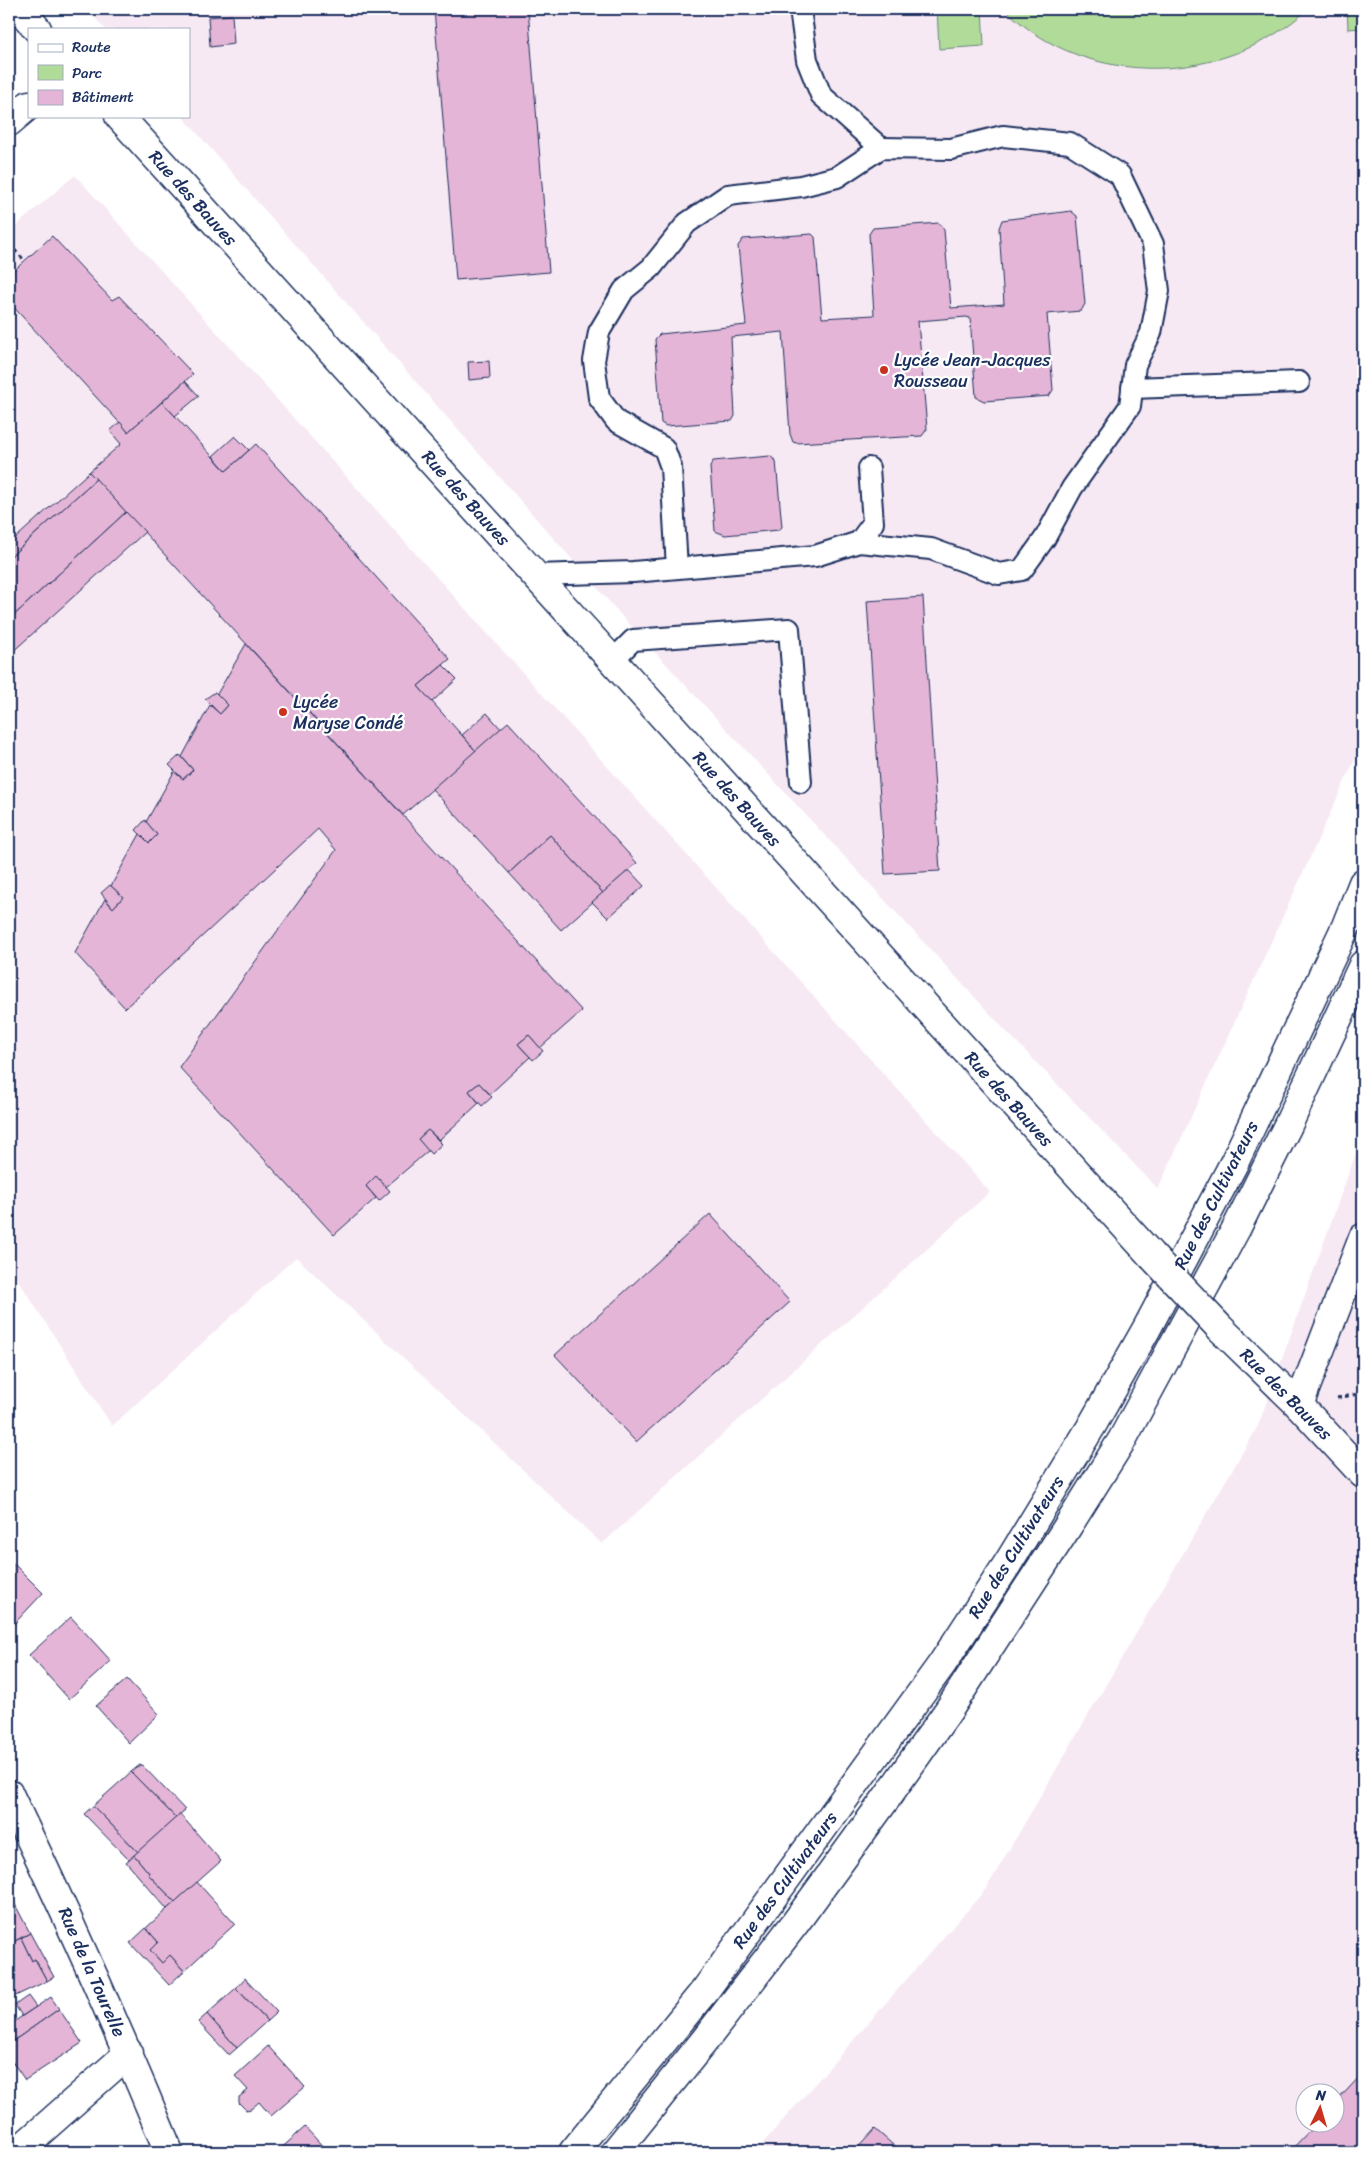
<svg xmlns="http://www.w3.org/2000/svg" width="1372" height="2161" font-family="Sriracha,sans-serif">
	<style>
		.built { fill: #f7e9f3; fill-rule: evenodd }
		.green { fill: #b1db98; stroke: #66857b }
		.building { fill: #e4b5d6; stroke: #1b2f5e }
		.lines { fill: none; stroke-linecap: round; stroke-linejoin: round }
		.lane-casing { stroke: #1b2f5e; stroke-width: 24 }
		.street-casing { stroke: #1b2f5e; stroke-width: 31 }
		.secondary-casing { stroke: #1b2f5e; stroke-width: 31 }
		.primary-casing { stroke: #1b2f5e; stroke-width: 31 }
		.path { stroke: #1b2f5e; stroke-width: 3; stroke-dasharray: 4 4; stroke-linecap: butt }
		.lane { stroke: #fff; stroke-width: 20 }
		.street { stroke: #fff; stroke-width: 28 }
		.secondary { stroke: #fff; stroke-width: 28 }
		.primary { stroke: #fff; stroke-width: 28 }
		.secondary-bridge-casing { stroke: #1b2f5e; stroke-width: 31; stroke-linecap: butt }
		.secondary-bridge { stroke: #fff; stroke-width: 28 }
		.poi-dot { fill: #c8321e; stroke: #fff; stroke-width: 2 }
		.labels { text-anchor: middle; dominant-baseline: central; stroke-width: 4.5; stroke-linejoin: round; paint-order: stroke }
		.street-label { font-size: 18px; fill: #1b2f5e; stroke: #fff }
		.poi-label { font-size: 18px; fill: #1b2f5e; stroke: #fff; text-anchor: start }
	</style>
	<rect width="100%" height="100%" fill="#fff"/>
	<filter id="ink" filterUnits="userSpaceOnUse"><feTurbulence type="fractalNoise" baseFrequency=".02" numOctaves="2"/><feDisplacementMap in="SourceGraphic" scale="10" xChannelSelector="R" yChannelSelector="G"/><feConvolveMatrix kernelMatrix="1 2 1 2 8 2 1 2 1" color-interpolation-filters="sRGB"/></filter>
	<g filter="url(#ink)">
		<g class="built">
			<polygon points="87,9 1363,9 1363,742 1158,1189 1005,1030 628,623 182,116 189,116 189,29 105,29"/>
			<polygon points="75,175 990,1192 602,1544 296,1257 112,1426 9,1266 9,232"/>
			<path d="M 1363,1133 L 1363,2152 L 755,2152 L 986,1889 L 1258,1426 ZM 1304,2094 L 1334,2094 L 1334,2124 L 1304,2124 Z"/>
		</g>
		<g class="green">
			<polygon points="937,9 982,9 984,46 939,49"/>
			<path d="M 1005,9 L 1308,9 C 1226,85 1087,91 1005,9 Z"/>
			<polygon points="1347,9 1363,9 1363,28 1348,29"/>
		</g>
		<g class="building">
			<polygon points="434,9 528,9 549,272 456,280"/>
			<polygon points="232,15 234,44 210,47 208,17"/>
			<polygon points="1071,211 1077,216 1085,304 1081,311 1047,314 1053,390 1049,396 984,401 976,397 970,318 966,317 918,321 927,429 922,436 796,443 793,442 790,434 783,332 731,337 735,416 732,421 666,426 661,423 655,339 660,334 746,325 738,246 743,239 812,234 815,237 822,318 874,315 869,234 873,228 939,223 944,230 951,308 1004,304 999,228 1002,220"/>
			<polygon points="52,236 112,300 119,296 193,374 128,432 9,302 9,275"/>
			<polygon points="489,361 490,378 469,380 468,362"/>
			<polygon points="185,381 199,396 175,416 162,402"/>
			<polygon points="162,402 226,471 256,444 450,659 418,686 476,751 403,815 89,472 121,444 110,431 120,422 128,432"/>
			<polygon points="235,436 249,450 226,471 213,456"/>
			<polygon points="770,456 776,461 782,527 779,530 725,535 715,531 710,467 713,461"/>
			<polygon points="89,472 96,479 9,558 9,544"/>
			<polygon points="96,479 126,512 9,620 9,558"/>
			<polygon points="126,512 145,532 9,655 9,620"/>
			<polygon points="923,597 940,871 885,874 867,601"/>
			<polygon points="246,644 582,1011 540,1048 529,1035 518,1044 530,1057 490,1094 479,1083 469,1091 479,1103 439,1140 428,1130 418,1139 429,1150 386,1187 376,1176 366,1186 376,1198 334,1235 179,1067 336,850 318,829 125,1008 75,953 105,899 113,908 123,897 111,886 140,834 149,843 157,835 146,822 174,772 183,779 193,770 182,757 210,705 220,714 228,705 217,694"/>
			<polygon points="443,665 457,679 432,702 418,686"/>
			<polygon points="215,692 228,705 220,714 205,699"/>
			<polygon points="487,713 501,729 476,751 462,735"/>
			<polygon points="508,722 637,863 603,893 550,835 509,873 432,789"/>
			<polygon points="180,755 193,770 183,779 169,765"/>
			<polygon points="145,820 157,835 149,843 136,830"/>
			<polygon points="550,835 603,893 561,930 509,873"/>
			<polygon points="629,870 644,886 608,918 592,902"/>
			<polygon points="110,885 123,897 113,908 101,893"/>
			<polygon points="529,1035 543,1051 533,1060 518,1044"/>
			<polygon points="479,1083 492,1097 482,1106 469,1091"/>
			<polygon points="428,1130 442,1144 431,1154 418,1139"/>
			<polygon points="376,1176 390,1191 379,1201 366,1186"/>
			<polygon points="710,1214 790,1302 636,1442 555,1355"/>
			<polygon points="9,1559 43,1593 13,1625 9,1620"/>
			<polygon points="71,1617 111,1661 69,1699 29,1655"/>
			<polygon points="127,1679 159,1714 129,1743 96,1706"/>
			<polygon points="141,1764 185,1810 176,1818 131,1772"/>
			<polygon points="131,1772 176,1818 138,1852 93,1806"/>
			<polygon points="93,1806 138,1852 129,1860 84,1814"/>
			<polygon points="180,1814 221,1861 175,1902 148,1874 149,1873 134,1855"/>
			<polygon points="134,1855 149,1873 148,1874 175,1902 167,1909 126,1862"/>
			<polygon points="197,1882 235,1924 184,1971 170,1955 162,1963 150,1950 158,1942 146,1928"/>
			<polygon points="9,1893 30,1933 9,1944"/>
			<polygon points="146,1928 158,1942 150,1950 162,1963 170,1955 184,1971 169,1985 130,1943"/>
			<polygon points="30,1933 54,1977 47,1981 35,1959 32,1961 21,1938"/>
			<polygon points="21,1938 32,1961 35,1959 47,1981 9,1999 9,1944"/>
			<polygon points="245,1978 277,2012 267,2021 236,1988"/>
			<polygon points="236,1988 267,2021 237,2048 207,2014"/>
			<polygon points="28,1996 36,2007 22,2016 15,2005"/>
			<polygon points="51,1997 59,2009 9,2044 9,2025"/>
			<polygon points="59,2009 82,2043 25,2080 9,2057 9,2044"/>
			<polygon points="207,2014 237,2048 229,2055 198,2022"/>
			<polygon points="268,2046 305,2087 271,2116 259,2102 251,2109 246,2110 239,2103 239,2097 248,2090 235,2076"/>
			<polygon points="1363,2073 1363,2152 1289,2152 1316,2124 1334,2124 1334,2104"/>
			<polygon points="305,2127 328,2152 277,2152"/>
			<polygon points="875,2129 901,2152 854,2152"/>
		</g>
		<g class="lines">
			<g class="lane-casing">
				<g id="lane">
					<polyline points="800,9 807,60 821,95 881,148"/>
					<polyline points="1132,388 1299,382"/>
					<polyline points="677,568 671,467 664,448 616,421 599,398 594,361 599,332 624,290 651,268 687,223 728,195 801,186 837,177 881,148 951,149 1003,136 1070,143 1120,175 1153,244 1159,291 1151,333 1135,365 1130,406 1072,488 1045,538 1022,570 999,574 931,549 859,542"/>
					<polyline points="535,575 633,572 815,556 859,542 873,523 869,468"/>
					<polyline points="612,661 633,640 789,629 801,782"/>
				</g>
			</g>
			<g class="street-casing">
				<g id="street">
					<polyline points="9,122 29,105"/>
					<polyline points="1299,1405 1363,1238"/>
					<path d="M 9,1794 C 66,1912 119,2031 169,2152"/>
					<polyline points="17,2152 129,2053"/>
				</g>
			</g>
			<g class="secondary-casing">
				<g id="secondary">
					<polyline points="20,9 37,29"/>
					<polyline points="119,116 1151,1255"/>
					<polyline points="1220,1328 1299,1405 1363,1474"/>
				</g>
			</g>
			<g class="primary-casing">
				<g id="primary">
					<polyline points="573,2152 706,1989 942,1664 1008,1563 1091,1427 1147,1328 1234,1163 1346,926 1363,883"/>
					<polyline points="615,2152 705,2040 796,1922 885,1800 948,1711 1068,1526 1122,1440 1237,1227 1288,1125 1363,965"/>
				</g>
			</g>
			<g class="path">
				<polyline points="9,244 25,261"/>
				<polyline points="1337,1398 1363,1393"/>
			</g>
			<use href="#lane" class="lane"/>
			<use href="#street" class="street"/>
			<use href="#secondary" class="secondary"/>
			<use href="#primary" class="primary"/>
			<g class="secondary-bridge-casing">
				<polyline id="secondary-bridge" points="1151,1255 1220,1328"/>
			</g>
			<use href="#secondary-bridge" class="secondary-bridge"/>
		</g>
	</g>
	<g class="poi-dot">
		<circle cx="884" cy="370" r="5"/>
		<circle cx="283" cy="712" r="5"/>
	</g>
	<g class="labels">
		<g class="street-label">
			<text transform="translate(193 198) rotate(48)">Rue des Bauves</text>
			<text transform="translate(466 498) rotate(48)">Rue des Bauves</text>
			<text transform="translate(737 799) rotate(48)">Rue des Bauves</text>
			<text transform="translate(1009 1099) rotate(48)">Rue des Bauves</text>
			<text transform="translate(1216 1195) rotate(-63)">Rue des Cultivateurs</text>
			<text transform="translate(1286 1394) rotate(45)">Rue des Bauves</text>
			<text transform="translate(1016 1547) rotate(-58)">Rue des Cultivateurs</text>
			<text transform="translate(785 1880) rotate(-54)">Rue des Cultivateurs</text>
			<text transform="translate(92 1972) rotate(66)">Rue de la Tourelle</text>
		</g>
		<g class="poi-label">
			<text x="894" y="360">Lycée Jean-Jacques<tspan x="894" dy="21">Rousseau</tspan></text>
			<text x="293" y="702">Lycée<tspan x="293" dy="21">Maryse Condé</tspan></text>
		</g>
	</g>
	<rect width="1372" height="2161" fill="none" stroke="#fff" stroke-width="30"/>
	<rect x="15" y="15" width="1342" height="2131" fill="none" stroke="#1b2f5e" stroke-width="2" filter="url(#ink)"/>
	<rect x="28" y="28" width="162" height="90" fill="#ffffff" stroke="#a4acbf"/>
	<rect x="38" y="44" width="25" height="8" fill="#ffffff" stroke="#a4acbf"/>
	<text x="72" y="52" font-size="15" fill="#1b2f5e">Route</text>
	<rect x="38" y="65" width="25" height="15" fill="#b1db98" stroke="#a4acbf"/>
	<text x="72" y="78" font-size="15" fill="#1b2f5e">Parc</text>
	<rect x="38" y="90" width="25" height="15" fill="#e4b5d6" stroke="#a4acbf"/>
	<text x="72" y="102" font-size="15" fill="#1b2f5e">Bâtiment</text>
	<g transform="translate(1320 2108) rotate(5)"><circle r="24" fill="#ffffff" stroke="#a4acbf"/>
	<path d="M0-4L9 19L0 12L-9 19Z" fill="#c8321e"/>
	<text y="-8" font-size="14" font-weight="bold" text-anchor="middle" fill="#1b2f5e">N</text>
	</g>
</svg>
